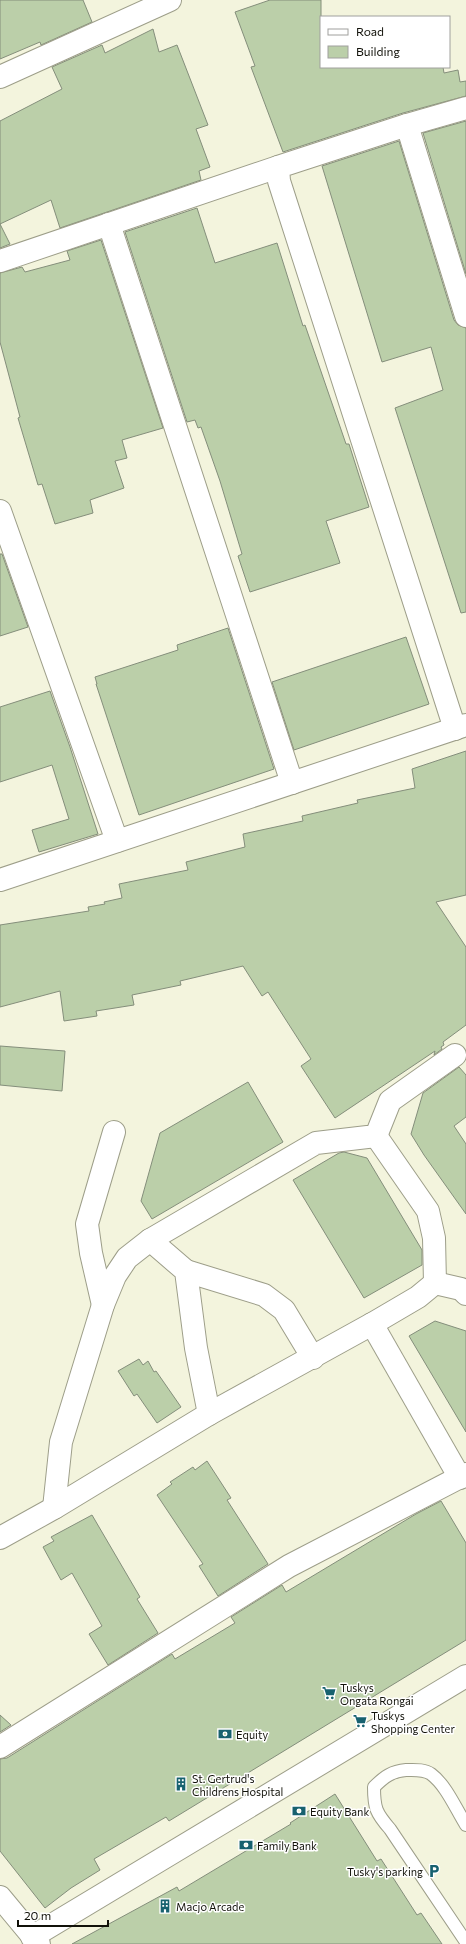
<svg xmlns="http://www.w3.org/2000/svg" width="466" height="1944" font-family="Commissioner,sans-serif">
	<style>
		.building { fill: #bbcfa9; stroke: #848e7b }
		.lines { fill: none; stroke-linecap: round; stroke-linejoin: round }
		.service-casing { stroke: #9d9e89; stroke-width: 14 }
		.minor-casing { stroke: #9d9e89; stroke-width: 24 }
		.service { stroke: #fff; stroke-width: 12 }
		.minor { stroke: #fff; stroke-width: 22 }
		.labels { text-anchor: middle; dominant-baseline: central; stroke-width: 3; stroke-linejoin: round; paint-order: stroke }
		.poi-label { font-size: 11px; fill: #111109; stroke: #fff; text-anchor: start }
	</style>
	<rect width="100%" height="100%" fill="#f3f4dd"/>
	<g class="building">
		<polygon points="0,0 83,0 92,22 41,45 40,42 0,59"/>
		<polygon points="270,0 321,0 321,67 443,67 444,73 458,70 460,82 466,81 466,96 403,113 283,152 251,67 255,66 235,12"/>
		<polygon points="153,29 159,52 177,45 208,125 196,129 210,167 199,171 201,180 60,228 51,200 0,224 0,121 62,89 52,67 102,45 105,53"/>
		<polygon points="466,121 466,274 423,133"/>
		<polygon points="399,141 454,320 458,325 466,328 466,612 461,613 395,408 443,390 431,347 382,362 322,166"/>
		<polygon points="197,208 215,263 277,243 303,326 305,325 346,444 349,444 369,507 326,521 340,563 250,592 238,556 242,554 220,481 201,427 198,428 195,420 187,422 125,232"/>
		<polygon points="0,224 10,244 0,248"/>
		<polygon points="101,240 163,428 122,440 127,458 115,461 124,488 90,500 93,513 55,524 42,484 38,485 18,418 20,417 0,342 0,273 22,267 25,272 70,260 67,251"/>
		<polygon points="0,554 2,554 28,627 0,636"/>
		<polygon points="228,628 274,769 139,815 96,684 97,684 95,677 178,650 177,645"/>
		<polygon points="406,637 429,704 294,750 272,682"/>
		<polygon points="50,691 70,747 98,834 39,852 32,830 69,819 52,765 0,782 0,707"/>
		<polygon points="466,751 466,895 436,902 466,947 466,1025 443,1042 444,1045 441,1047 442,1049 434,1055 435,1051 335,1118 301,1066 311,1059 268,992 262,996 243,966 180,981 181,985 132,995 134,1005 96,1011 97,1016 64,1021 60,991 0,1007 0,925 89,911 88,907 105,904 104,902 122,898 119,884 188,870 186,862 245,847 243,834 303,821 302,816 358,803 357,800 415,788 412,769"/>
		<polygon points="0,1046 65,1051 62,1091 0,1085"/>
		<polygon points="459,1067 466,1075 466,1117 454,1126 466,1144 466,1214 424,1155 411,1134 423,1093"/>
		<polygon points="248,1082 283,1142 152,1219 141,1201 160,1133"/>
		<polygon points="344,1152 367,1158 422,1250 422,1265 364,1298 293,1180 339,1153"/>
		<polygon points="435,1321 466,1331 466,1432 409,1336"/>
		<polygon points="139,1359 143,1365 148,1361 154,1372 156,1371 181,1407 157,1423 137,1394 134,1396 118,1371"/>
		<polygon points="207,1461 231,1498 227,1500 268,1564 218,1596 199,1566 203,1564 157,1495 172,1484 170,1482 193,1467 195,1470"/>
		<polygon points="441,1501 466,1543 466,1640 169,1821 166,1817 94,1859 100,1870 71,1888 45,1908 0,1851 0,1759 7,1758 172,1654 175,1659 235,1623 231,1617 282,1585 286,1592 416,1514"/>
		<polygon points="92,1515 140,1597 137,1599 158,1633 108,1665 89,1634 102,1626 72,1573 61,1580 43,1547 54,1541 51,1537"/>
		<polygon points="0,1715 11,1725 0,1732"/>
		<polygon points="335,1794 377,1861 381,1859 417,1915 421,1913 442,1944 72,1944 177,1887 179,1891 291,1824 290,1823"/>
	</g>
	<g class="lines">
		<g class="service-casing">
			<path id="service" d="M 466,1825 C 456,1809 446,1785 431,1774 C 424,1769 414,1770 406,1770 C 392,1771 384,1777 374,1787 C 374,1808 376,1813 390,1829 L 466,1942"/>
		</g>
		<g class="minor-casing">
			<g id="minor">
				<polyline points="0,77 170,0"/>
				<polyline points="407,125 466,316"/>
				<polyline points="109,224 292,783"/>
				<polyline points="0,261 278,167"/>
				<polyline points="0,511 117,841"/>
				<polyline points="455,729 279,181 278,167 407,125 466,108"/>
				<polyline points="0,880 466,725"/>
				<polyline points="376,1136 428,1211 434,1238 435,1283"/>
				<polyline points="150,1240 186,1271 196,1348 209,1414"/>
				<polyline points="186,1271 264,1295 284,1310 313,1358"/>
				<polyline points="103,1305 91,1253 87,1224 114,1132"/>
				<polyline points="372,1324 460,1478"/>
				<polyline points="54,1508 61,1442 103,1305 115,1276 127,1258 150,1240 316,1143 376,1136 390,1101 455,1055"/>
				<polyline points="0,1538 54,1508 209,1414 372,1324 418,1297 435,1283 461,1289 466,1294"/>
				<polyline points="0,1747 289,1566 466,1474"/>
				<polyline points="0,1897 39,1944"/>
				<polyline points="32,1937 466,1676"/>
			</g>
		</g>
		<use href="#service" class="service"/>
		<use href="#minor" class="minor"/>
	</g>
	<defs>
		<g id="supermarket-bare" transform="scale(1.08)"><path d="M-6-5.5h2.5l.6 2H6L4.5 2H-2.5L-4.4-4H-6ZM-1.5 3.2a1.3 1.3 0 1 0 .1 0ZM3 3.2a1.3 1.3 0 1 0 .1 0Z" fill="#17616f" stroke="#fff" stroke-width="2.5" paint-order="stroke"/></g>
		<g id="bank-bare" transform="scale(1.08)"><path d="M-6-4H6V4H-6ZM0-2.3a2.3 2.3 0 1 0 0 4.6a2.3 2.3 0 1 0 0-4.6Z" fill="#17616f" stroke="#fff" stroke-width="2.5" paint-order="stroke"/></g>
		<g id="building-bare" transform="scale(1.08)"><path d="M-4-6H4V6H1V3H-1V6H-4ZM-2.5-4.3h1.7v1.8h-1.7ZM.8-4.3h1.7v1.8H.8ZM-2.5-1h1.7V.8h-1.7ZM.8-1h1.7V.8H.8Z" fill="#17616f" stroke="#fff" stroke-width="2.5" paint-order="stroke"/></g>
		<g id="parking-bare" transform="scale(1.08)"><path d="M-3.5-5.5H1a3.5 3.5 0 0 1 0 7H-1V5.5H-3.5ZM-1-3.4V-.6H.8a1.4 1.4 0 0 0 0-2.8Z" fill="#17616f" stroke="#fff" stroke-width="2.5" paint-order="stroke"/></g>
	</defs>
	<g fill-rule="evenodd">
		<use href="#supermarket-bare" x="329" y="1693"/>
		<use href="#supermarket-bare" x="360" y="1721"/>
		<use href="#bank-bare" x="225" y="1734"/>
		<use href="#building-bare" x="181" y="1784"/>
		<use href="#bank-bare" x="299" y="1811"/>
		<use href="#bank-bare" x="246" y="1845"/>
		<use href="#parking-bare" x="434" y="1871"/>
		<use href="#building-bare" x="165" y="1906"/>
	</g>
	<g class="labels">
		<g class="poi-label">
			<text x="340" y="1687">Tuskys<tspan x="340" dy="13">Ongata Rongai</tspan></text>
			<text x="371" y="1715">Tuskys<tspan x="371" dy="13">Shopping Center</tspan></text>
			<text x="236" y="1734">Equity</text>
			<text x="192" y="1778">St. Gertrud's<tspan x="192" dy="13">Childrens Hospital</tspan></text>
			<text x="310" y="1811">Equity Bank</text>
			<text x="257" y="1845">Family Bank</text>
			<text x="423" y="1871" text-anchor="end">Tusky's parking</text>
			<text x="176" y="1906">Macjo Arcade</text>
		</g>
	</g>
	<rect x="320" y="16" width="130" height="52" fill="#ffffff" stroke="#a0a09d"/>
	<rect x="328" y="29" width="20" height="6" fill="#ffffff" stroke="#a0a09d"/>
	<text x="356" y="36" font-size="12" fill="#111109">Road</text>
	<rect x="328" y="46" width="20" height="12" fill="#bbcfa9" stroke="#a0a09d"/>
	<text x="356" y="56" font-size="12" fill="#111109">Building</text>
	<path d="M18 1920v6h90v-6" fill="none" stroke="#111109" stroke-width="2"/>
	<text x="24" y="1920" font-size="12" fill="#111109" stroke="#ffffff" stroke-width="3" paint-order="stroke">20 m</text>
</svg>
